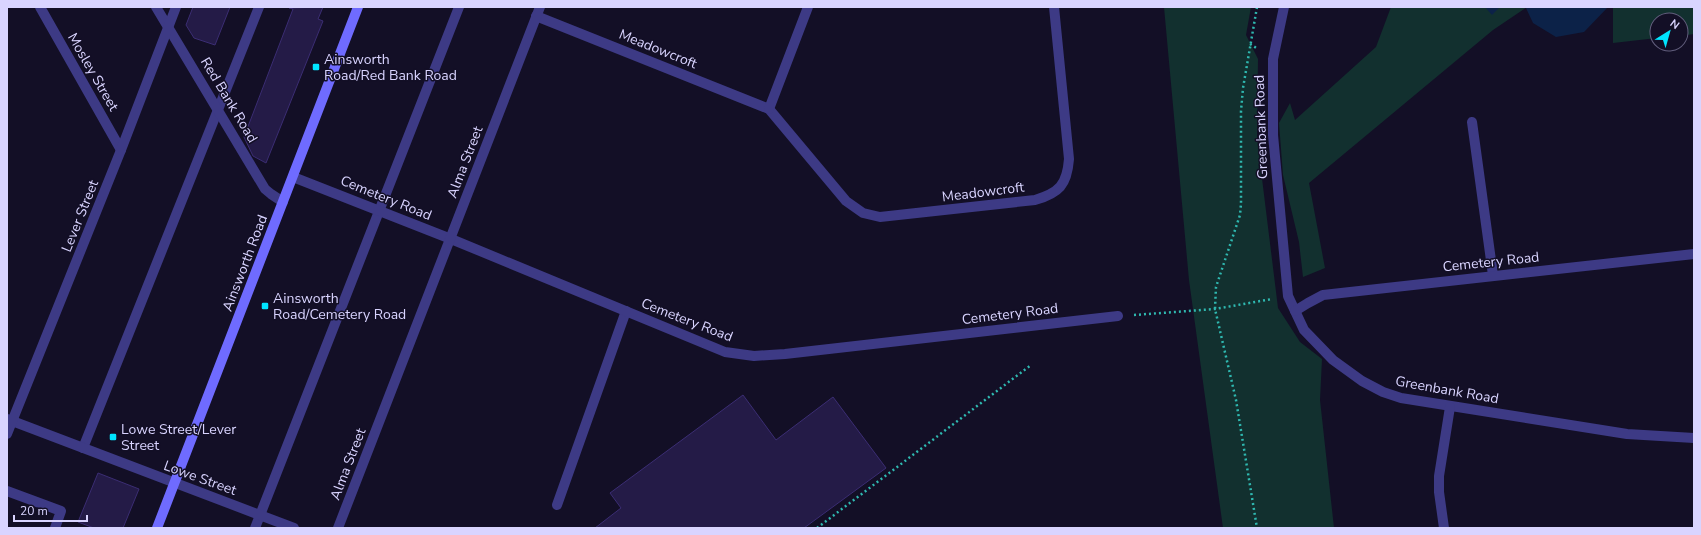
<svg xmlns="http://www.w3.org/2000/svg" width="1701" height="535" font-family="'Nunito Sans',sans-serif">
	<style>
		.green { fill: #12302f }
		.water { fill: #0c2248 }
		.building { fill: #241b47; stroke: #3b2d73 }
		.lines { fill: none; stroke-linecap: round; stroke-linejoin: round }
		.path { stroke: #2fb8b0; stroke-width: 2.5; stroke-dasharray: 2 3; stroke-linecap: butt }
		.service { stroke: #3d3a85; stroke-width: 10 }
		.minor { stroke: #3d3a85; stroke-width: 10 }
		.secondary { stroke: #6f6bff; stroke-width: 10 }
		.poi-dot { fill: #00e5ff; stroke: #130f26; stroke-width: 1.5 }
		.labels { text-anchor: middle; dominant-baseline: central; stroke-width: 3; stroke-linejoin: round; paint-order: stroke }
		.street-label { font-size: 14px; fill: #d9d4ff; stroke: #130f26 }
		.poi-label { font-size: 14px; fill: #d9d4ff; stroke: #130f26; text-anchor: start }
	</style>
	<rect width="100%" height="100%" fill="#130f26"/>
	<g class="green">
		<polygon points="1164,7 1251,7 1246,35 1258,59 1257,138 1278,308 1300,342 1322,359 1320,400 1334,528 1223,528 1189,280"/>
		<polygon points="1391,7 1527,7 1493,30 1309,183 1325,268 1303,277 1299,242 1283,175 1279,123 1290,103 1295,120 1376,47"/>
		<polygon points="1613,7 1694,7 1694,34 1681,36 1681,20 1657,20 1657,38 1613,43"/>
	</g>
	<g class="water">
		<polygon points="1485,7 1500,7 1492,15"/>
		<polygon points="1527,7 1608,7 1584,32 1556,37 1533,23 1526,8"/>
	</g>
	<g class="building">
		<polygon points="193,7 230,7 215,45 194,38 186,25"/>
		<polygon points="323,7 318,19 323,21 266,163 253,156 244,137 293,9 289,8"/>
		<polygon points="743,395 776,440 833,397 886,468 804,528 595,528 621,508 610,493"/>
		<polygon points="98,473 139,489 123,528 94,528 78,522"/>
	</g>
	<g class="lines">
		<g class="path">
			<polyline points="1257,7 1243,88 1241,111 1241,204 1240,215 1216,287 1215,309 1236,400 1257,528"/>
			<polyline points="1250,44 1258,49"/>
			<polyline points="1134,315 1215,309 1272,299"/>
			<polyline points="817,528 1031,365"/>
		</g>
		<g class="service">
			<polyline points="40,7 121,150"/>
			<polyline points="83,448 259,7"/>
			<polyline points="7,491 61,511 55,528"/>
			<polyline points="557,505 626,311"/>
			<polyline points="255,528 459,7"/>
		</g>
		<g class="minor">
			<polyline points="156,7 265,189 271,194 283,202"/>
			<polyline points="1284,7 1273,59 1273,135 1288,296 1304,330 1333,360 1362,381 1383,392 1401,398 1627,434 1694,438"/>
			<path d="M 536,16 L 769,109 L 846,201 L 863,213 L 880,217 L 1035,200 C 1059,193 1067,185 1069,159 L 1054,7"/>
			<polyline points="769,109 808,7"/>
			<polyline points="1472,122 1493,275"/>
			<polyline points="293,177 451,239 725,352 754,356 785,354 1118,316"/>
			<polyline points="1295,311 1308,303 1323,295 1694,254"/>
			<polyline points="7,419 294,528"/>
			<polyline points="7,434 121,150 176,7"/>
			<polyline points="338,528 540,7"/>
			<polyline points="1444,528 1439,492 1439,476 1450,407"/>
		</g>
		<polyline class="secondary" points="157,528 358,7"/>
	</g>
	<g class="poi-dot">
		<rect x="312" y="63" width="8" height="8" rx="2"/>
		<rect x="261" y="302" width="8" height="8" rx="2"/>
		<rect x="109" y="433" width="8" height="8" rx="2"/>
	</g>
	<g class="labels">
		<g class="street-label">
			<text transform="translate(658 49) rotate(22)">Meadowcroft</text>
			<text transform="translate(93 72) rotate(60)">Mosley Street</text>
			<text transform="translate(229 100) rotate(59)">Red Bank Road</text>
			<text transform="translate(1261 127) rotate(-92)">Greenbank Road</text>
			<text transform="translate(465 162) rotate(-69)">Alma Street</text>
			<text transform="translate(983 192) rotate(-7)">Meadowcroft</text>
			<text transform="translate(386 198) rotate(22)">Cemetery Road</text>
			<text transform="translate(80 216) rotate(-68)">Lever Street</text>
			<text transform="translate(1491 262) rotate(-6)">Cemetery Road</text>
			<text transform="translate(245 263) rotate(-69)">Ainsworth Road</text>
			<text transform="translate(1010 314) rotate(-7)">Cemetery Road</text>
			<text transform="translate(687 320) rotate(21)">Cemetery Road</text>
			<text transform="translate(1447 390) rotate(10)">Greenbank Road</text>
			<text transform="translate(348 464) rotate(-69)">Alma Street</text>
			<text transform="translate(200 478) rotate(20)">Lowe Street</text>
		</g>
		<g class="poi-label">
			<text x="324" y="59">Ainsworth<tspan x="324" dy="16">Road/Red Bank Road</tspan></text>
			<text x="273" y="298">Ainsworth<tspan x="273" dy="16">Road/Cemetery Road</tspan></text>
			<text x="121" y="429">Lowe Street/Lever<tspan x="121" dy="16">Street</tspan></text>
		</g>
	</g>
	<rect width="1701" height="535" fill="none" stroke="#d9d4ff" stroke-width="16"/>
	<g transform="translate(1669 32) rotate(37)"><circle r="19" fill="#130f26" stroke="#625e7d"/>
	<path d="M0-3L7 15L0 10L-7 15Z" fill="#00e5ff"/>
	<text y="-6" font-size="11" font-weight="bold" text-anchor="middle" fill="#d9d4ff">N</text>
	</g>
	<path d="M14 515v6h73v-6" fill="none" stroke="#d9d4ff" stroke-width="2"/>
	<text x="20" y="515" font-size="12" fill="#d9d4ff" stroke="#130f26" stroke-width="3" paint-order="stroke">20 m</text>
</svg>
